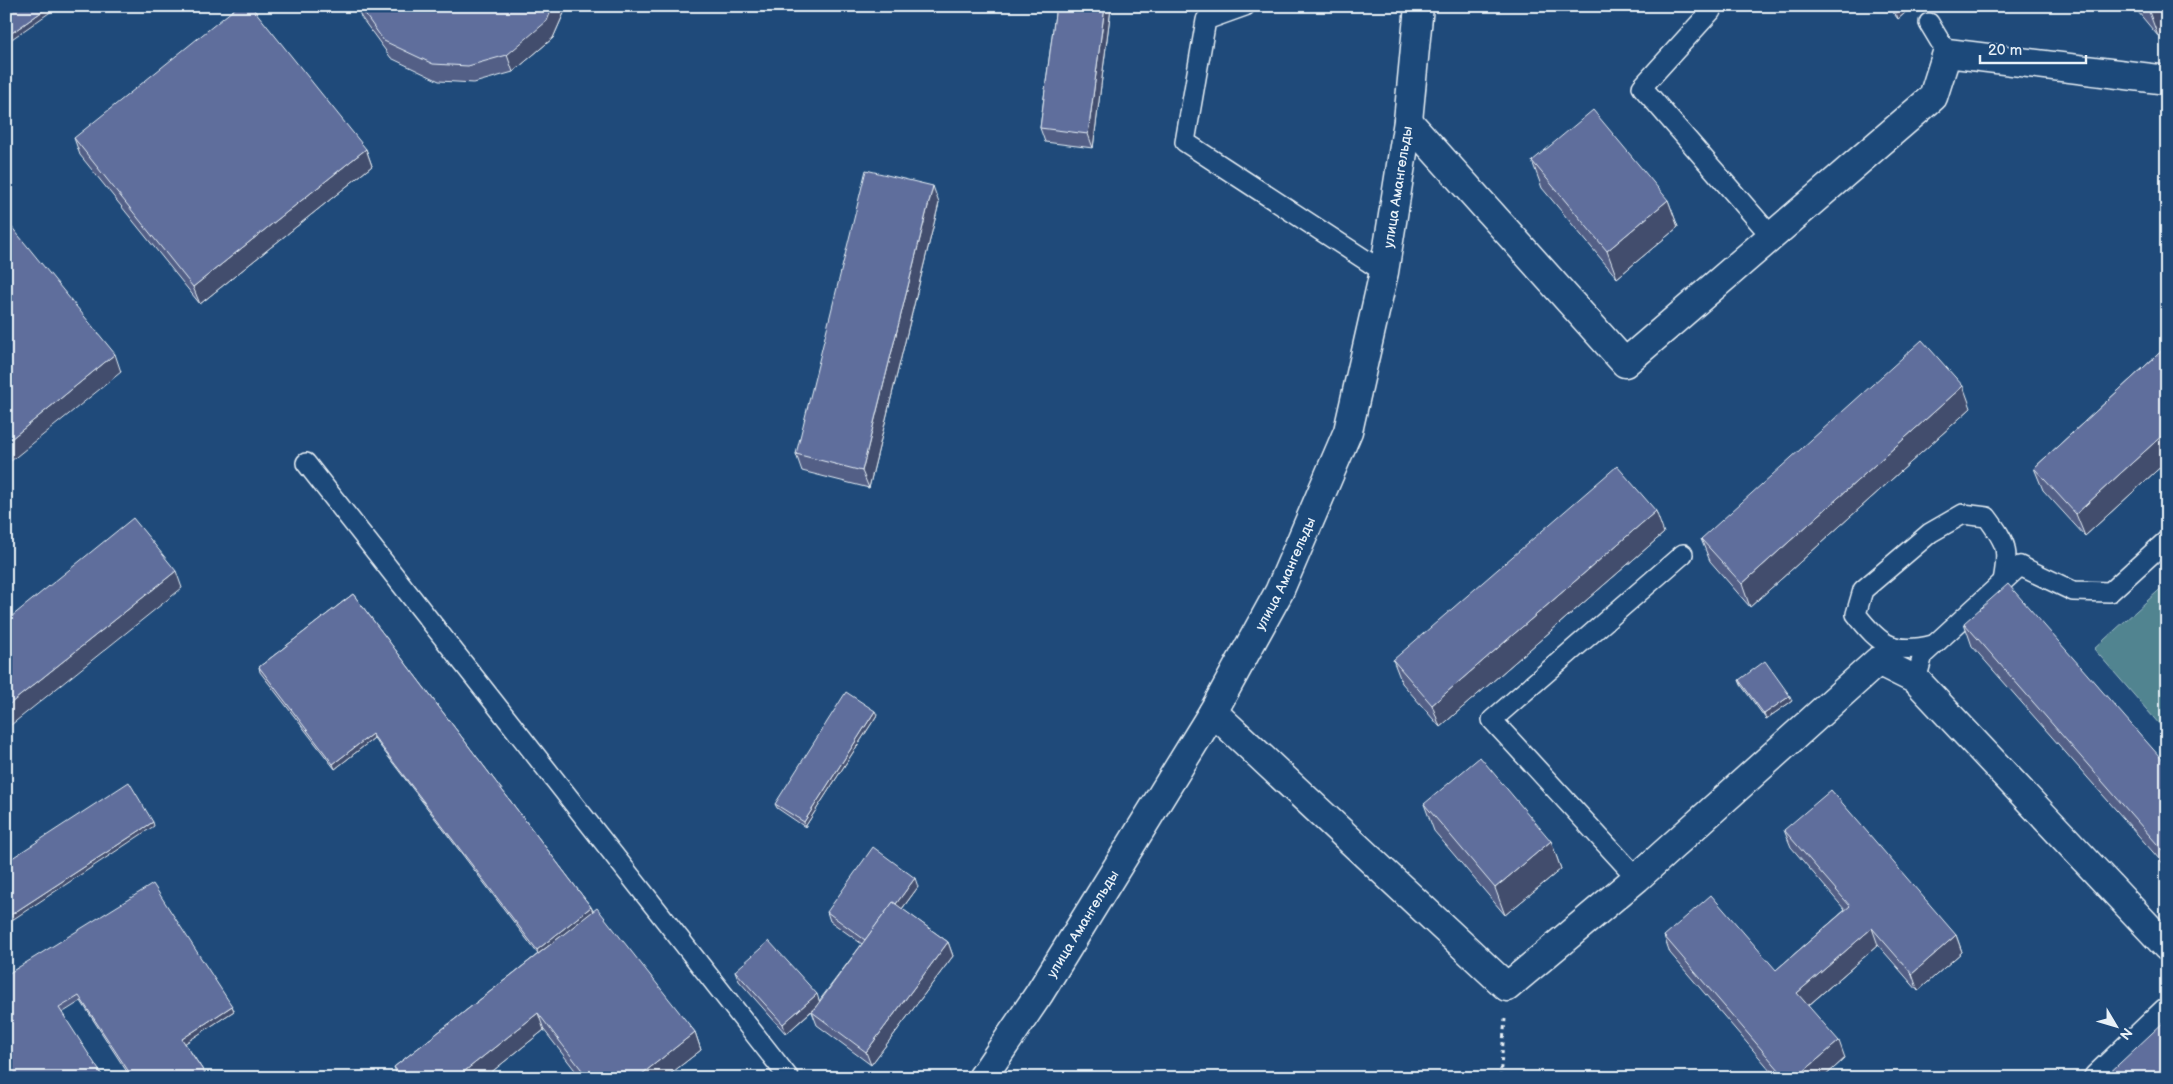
<svg xmlns="http://www.w3.org/2000/svg" width="2173" height="1084" font-family="'Balsamiq Sans',sans-serif">
	<style>
		.green { fill: #518490; stroke: #9cbac4 }
		.lines { fill: none; stroke-linecap: round; stroke-linejoin: round }
		.service-casing { stroke: #e8f1f8; stroke-width: 22 }
		.minor-casing { stroke: #e8f1f8; stroke-width: 31 }
		.tertiary-casing { stroke: #e8f1f8; stroke-width: 31 }
		.path { stroke: #e8f1f8; stroke-width: 3; stroke-dasharray: 4 4; stroke-linecap: butt }
		.service { stroke: #1f4a7a; stroke-width: 19 }
		.minor { stroke: #1f4a7a; stroke-width: 28 }
		.tertiary { stroke: #1f4a7a; stroke-width: 28 }
		.wall { fill: #525f86; stroke: #e8f1f8 }
		.shaded-wall { fill: #424d6d; stroke: #e8f1f8 }
		.building { fill: #5f6e9c; stroke: #e8f1f8 }
		.labels { text-anchor: middle; dominant-baseline: central; stroke-width: 4; stroke-linejoin: round; paint-order: stroke }
		.street-label { font-size: 14px; fill: #e8f1f8; stroke: #1f4a7a }
	</style>
	<rect width="100%" height="100%" fill="#1f4a7a"/>
	<filter id="ink" filterUnits="userSpaceOnUse"><feTurbulence type="fractalNoise" baseFrequency=".02" numOctaves="2"/><feDisplacementMap in="SourceGraphic" scale="10" xChannelSelector="R" yChannelSelector="G"/><feConvolveMatrix kernelMatrix="1 2 1 2 8 2 1 2 1" color-interpolation-filters="sRGB"/></filter>
	<g filter="url(#ink)">
		<polygon class="green" points="2167,583 2167,733 2094,649"/>
		<g class="lines">
			<g class="service-casing">
				<g id="service">
					<polyline points="1245,6 1206,20 1185,142 1384,272"/>
					<polyline points="1707,6 1711,11 1642,87 1772,237"/>
					<polyline points="1929,23 1947,53"/>
					<polyline points="306,463 789,1078"/>
					<path d="M 1933,645 C 1894,655 1880,645 1856,614 L 1863,590 L 1930,533 L 1963,514 L 1987,517 C 2007,544 2009,549 2003,581"/>
					<polyline points="1916,680 1923,655 2020,566 2073,591 2110,592 2167,540"/>
					<polyline points="1637,878 1492,720 1683,554"/>
				</g>
			</g>
			<g class="minor-casing">
				<g id="minor">
					<polyline points="1408,121 1625,363 1933,97 1947,53 2167,80"/>
					<polyline points="1213,712 1507,987 1637,878 1878,661 1916,680 2167,947"/>
					<polyline points="2098,1078 2167,1012"/>
				</g>
			</g>
			<g class="tertiary-casing">
				<g id="tertiary">
					<path id="s1" d="M 982,1078 L 1039,994 L 1213,712 L 1279,592 L 1348,431 L 1384,272 L 1408,121 L 1419,6"/>
				</g>
			</g>
			<polyline class="path" points="1500,1078 1505,1019"/>
			<use href="#service" class="service"/>
			<use href="#minor" class="minor"/>
			<use href="#tertiary" class="tertiary"/>
		</g>
		<g class="wall">
			<polygon points="357,6 567,6 553,38 513,72 474,83 439,81 391,58 361,17"/>
			<polygon points="1056,6 1110,6 1111,8 1093,148 1045,142 1040,128"/>
			<polygon points="1888,6 1913,6 1898,19"/>
			<polygon points="2133,6 2167,6 2158,36"/>
			<polygon points="74,138 366,149 372,166 200,304 80,155"/>
			<polygon points="1532,161 1668,200 1678,227 1617,278 1542,188"/>
			<polygon points="939,203 869,488 802,471 796,454"/>
			<polygon points="2167,346 2167,461 2085,536 2043,490 2034,468"/>
			<polygon points="1971,408 1750,607 1710,561 1701,539"/>
			<polygon points="1664,533 1440,727 1402,683 1393,660"/>
			<polygon points="353,594 591,907 593,911 695,1032 701,1050 665,1078 581,1078 544,1030 484,1078 398,1078 394,1067 538,954 374,738 335,769 260,672 259,667"/>
			<polygon points="1964,623 2167,765 2167,868 1972,646"/>
			<polygon points="1739,680 1792,701 1766,719 1741,685"/>
			<polygon points="877,715 805,827 777,808 775,804"/>
			<polygon points="1424,804 1551,841 1561,869 1505,915 1434,831"/>
			<polygon points="1784,830 1956,935 1962,952 1918,991 1878,945 1808,1006 1845,1058 1823,1078 1777,1078 1670,953 1664,936 1776,970 1845,910 1791,847"/>
			<polygon points="918,887 902,909 948,942 953,956 871,1065 817,1025 812,1012 813,1010 786,1034 739,981 735,971 819,1001 862,944 830,921 827,912"/>
			<polygon points="6,975 232,1006 234,1011 185,1043 208,1078 131,1078 81,1001 62,1013"/>
		</g>
		<g class="shaded-wall">
			<polygon points="50,6 59,6 6,43 6,37"/>
			<polygon points="553,6 567,6 553,38 513,72 507,55"/>
			<polygon points="1105,6 1110,6 1111,8 1093,148 1088,134"/>
			<polygon points="1894,6 1913,6 1898,19"/>
			<polygon points="2151,6 2167,6 2167,29 2158,36 2148,9"/>
			<polygon points="366,149 372,166 200,304 193,287"/>
			<polygon points="933,186 939,203 869,488 862,471"/>
			<polygon points="1668,200 1678,227 1617,278 1607,251"/>
			<polygon points="115,354 121,372 6,465 6,443"/>
			<polygon points="1963,386 1971,408 1750,607 1742,584"/>
			<polygon points="2167,431 2167,461 2085,536 2076,514"/>
			<polygon points="1656,511 1664,533 1440,727 1432,705"/>
			<polygon points="176,571 182,588 6,729 6,707"/>
			<polygon points="1790,696 1792,701 1766,719 1764,714"/>
			<polygon points="875,711 877,715 805,827 804,822"/>
			<polygon points="372,734 374,738 335,769 333,764"/>
			<polygon points="153,822 154,826 6,924 6,918"/>
			<polygon points="1551,841 1561,869 1505,915 1495,888"/>
			<polygon points="2167,850 2167,858 2164,852"/>
			<polygon points="915,878 918,887 871,951 868,942"/>
			<polygon points="591,907 593,912 538,954 537,950"/>
			<polygon points="1872,928 1878,945 1803,1010 1797,993"/>
			<polygon points="1956,935 1962,952 1918,991 1912,974"/>
			<polygon points="948,942 953,956 871,1065 866,1052"/>
			<polygon points="817,994 820,1003 786,1034 783,1024"/>
			<polygon points="232,1006 234,1011 184,1044 182,1039"/>
			<polygon points="538,1013 544,1030 484,1078 456,1078"/>
			<polygon points="695,1032 701,1050 665,1078 637,1078"/>
			<polygon points="1839,1041 1845,1058 1823,1078 1796,1078"/>
		</g>
		<g class="building">
			<polygon points="6,6 50,6 6,37"/>
			<polygon points="238,6 251,6 366,149 193,287 74,138"/>
			<polygon points="359,6 553,6 547,21 507,55 468,66 433,64 384,41"/>
			<polygon points="1056,6 1105,6 1088,134 1040,128"/>
			<polygon points="1593,110 1668,200 1607,251 1532,161"/>
			<polygon points="866,170 933,186 862,471 796,454"/>
			<polygon points="6,220 115,354 6,443"/>
			<polygon points="1922,340 1963,386 1742,584 1701,539"/>
			<polygon points="2167,346 2167,431 2076,514 2034,468"/>
			<polygon points="1617,466 1656,511 1432,705 1393,660"/>
			<polygon points="133,518 176,571 6,707 6,621"/>
			<polygon points="2008,584 2167,765 2167,850 2164,852 1964,623"/>
			<polygon points="353,594 591,907 537,950 372,734 333,764 259,667"/>
			<polygon points="1765,661 1790,696 1764,714 1739,680"/>
			<polygon points="846,692 875,711 804,822 775,804"/>
			<polygon points="1480,757 1551,841 1495,888 1424,804"/>
			<polygon points="129,782 153,822 6,918 6,862"/>
			<polygon points="1831,790 1956,935 1912,974 1872,928 1797,993 1839,1041 1796,1078 1786,1078 1664,936 1711,895 1776,970 1850,906 1784,830"/>
			<polygon points="873,847 915,878 896,904 893,902 865,940 827,912"/>
			<polygon points="153,884 232,1006 182,1039 208,1078 133,1078 79,996 59,1008 104,1078 6,1078 6,975"/>
			<polygon points="893,902 948,942 866,1052 812,1012"/>
			<polygon points="597,908 695,1032 637,1078 588,1078 538,1013 456,1078 403,1078 394,1067"/>
			<polygon points="769,941 817,994 783,1024 735,971"/>
			<polygon points="2167,1019 2167,1078 2104,1078"/>
		</g>
	</g>
	<g class="labels">
		<g class="street-label">
			<text stroke="none"><textPath href="#s1" startOffset="994">улица Амангельды</textPath></text>
			<text stroke="none"><textPath href="#s1" startOffset="589">улица Амангельды</textPath></text>
			<text stroke="none"><textPath href="#s1" startOffset="184">улица Амангельды</textPath></text>
		</g>
	</g>
	<rect width="2173" height="1084" fill="none" stroke="#1f4a7a" stroke-width="25"/>
	<rect x="12" y="12" width="2148" height="1059" fill="none" stroke="#e8f1f8" stroke-width="2" filter="url(#ink)"/>
	<g transform="translate(2116 1026) rotate(128)" stroke="#1f4a7a" stroke-width="4" paint-order="stroke">
	<path d="M0-4L9 19L0 12L-9 19Z" fill="#e8f1f8"/>
	<text y="-8" font-size="14" font-weight="bold" text-anchor="middle" fill="#e8f1f8">N</text>
	</g>
	<path d="M1980 55v8h106v-8" fill="none" stroke="#e8f1f8" stroke-width="2.5"/>
	<text x="1988" y="55" font-size="15" fill="#e8f1f8" stroke="#1f4a7a" stroke-width="4" paint-order="stroke">20 m</text>
</svg>
